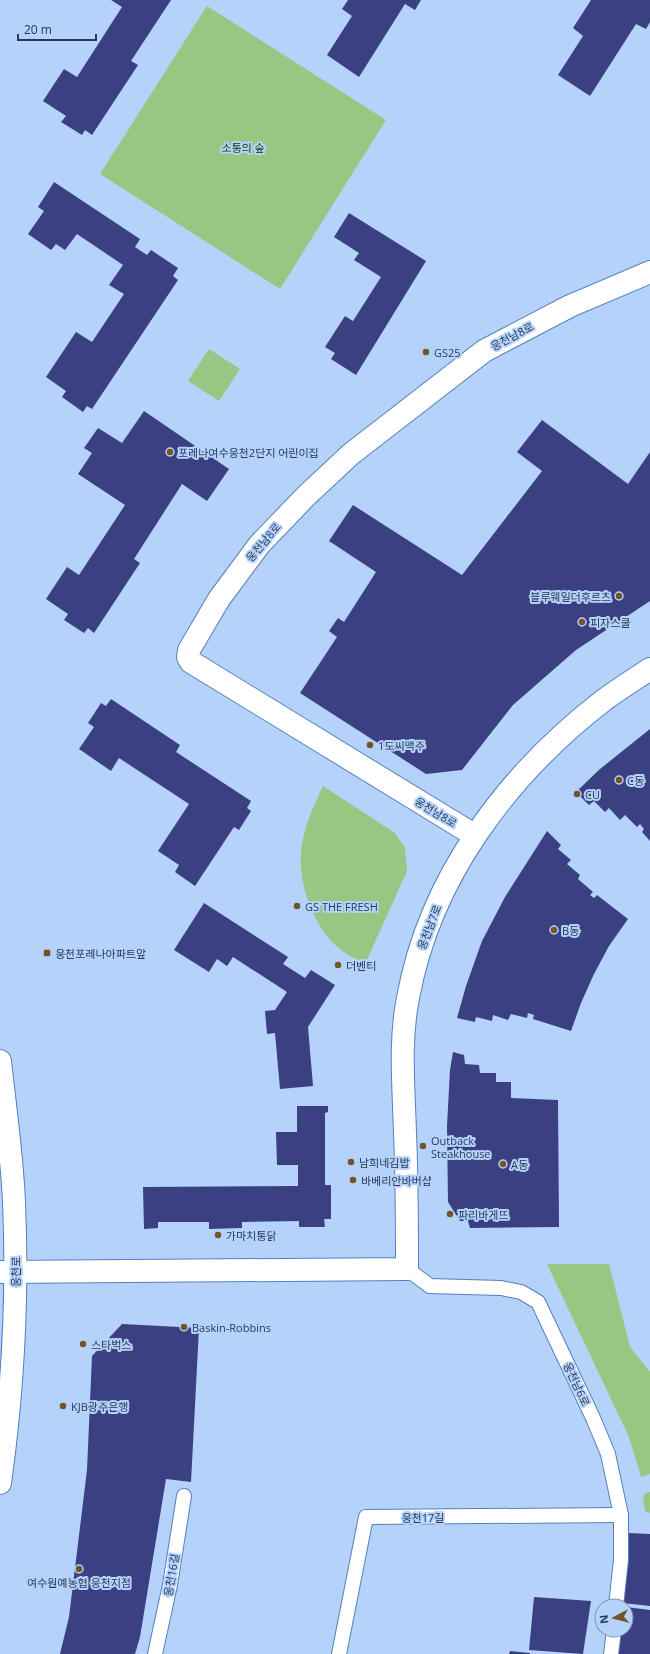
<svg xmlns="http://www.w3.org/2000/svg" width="650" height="1654" font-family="'Open Sans','Noto Sans KR',sans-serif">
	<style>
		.green { fill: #96c884 }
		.building { fill: #3b4082 }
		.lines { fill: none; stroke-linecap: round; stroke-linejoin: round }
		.lane-casing { stroke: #5480bf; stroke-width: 16 }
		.street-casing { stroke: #5480bf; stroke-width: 24 }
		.secondary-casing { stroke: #5480bf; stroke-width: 24 }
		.lane { stroke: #fff; stroke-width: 14 }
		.street { stroke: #fff; stroke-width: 22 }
		.secondary { stroke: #fff; stroke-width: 22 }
		.poi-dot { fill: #725629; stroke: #b5d2fb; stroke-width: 1.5 }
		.labels { text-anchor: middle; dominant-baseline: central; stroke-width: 4; stroke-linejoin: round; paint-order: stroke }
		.park-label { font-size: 11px; fill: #153a02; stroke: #b5d2fb }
		.street-label { font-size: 11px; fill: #273a56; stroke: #b5d2fb }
		.poi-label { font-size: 11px; fill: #273a56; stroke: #b5d2fb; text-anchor: start }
	</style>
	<rect width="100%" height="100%" fill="#b5d2fb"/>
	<g class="green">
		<polygon points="207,6 386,120 280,289 100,174"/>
		<polygon points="209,349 240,369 219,401 188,381"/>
		<path d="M 323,786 L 395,833 L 405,848 L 407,871 L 366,962 C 322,952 298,894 301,852 C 303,829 313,807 323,786 Z"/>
		<polygon points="547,1264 609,1264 630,1347 650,1372 650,1474 641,1477 629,1437"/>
		<polygon points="650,1492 650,1513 645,1511 643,1498 645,1493"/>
	</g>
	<g class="building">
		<polygon points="111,0 171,0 131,61 138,65 92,135 85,130 82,135 61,122 66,116 43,101 64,69 77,77 122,7"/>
		<polygon points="348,0 421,0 415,10 405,4 359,77 327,55 352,16 342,9"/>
		<polygon points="591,0 650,0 650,22 646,29 636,24 590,96 558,75 583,36 573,28"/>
		<polygon points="54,182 140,239 135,247 147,255 151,250 178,268 173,276 178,280 92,409 87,406 83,412 62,397 66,391 46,377 76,332 92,342 124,294 109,285 123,265 77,234 65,250 56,244 51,250 28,234 44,211 38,207"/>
		<polygon points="349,213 426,261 356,375 331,359 335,353 325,347 345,316 353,321 381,277 354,260 359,253 334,237"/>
		<polygon points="144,411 229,469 207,501 182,484 134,559 140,563 94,633 88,628 84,633 64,620 68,614 46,599 67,567 79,575 125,505 78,474 92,453 84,448 98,428 122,443"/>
		<polygon points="542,420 628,484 650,452 650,601 576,650 513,705 462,770 426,774 300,693 337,637 329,631 338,618 344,622 376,572 329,541 353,505 462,575 542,471 517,452"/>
		<polygon points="111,699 180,745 176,752 251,801 247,808 251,811 239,830 234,827 195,886 175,872 179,865 158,851 189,804 119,758 111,771 79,749 94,727 88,723 101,703 106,706"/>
		<polygon points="650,729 650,841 642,832 644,829 640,824 637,827 625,815 620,820 609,808 605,812 594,801 589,805 576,792 600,769"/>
		<polygon points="547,831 561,845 558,849 571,860 567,864 580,875 578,879 593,892 590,895 594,898 597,895 628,919 609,946 594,974 581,1003 571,1031 533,1019 534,1015 528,1013 527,1018 511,1014 508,1020 493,1015 492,1021 476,1017 475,1022 457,1018 466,986 482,941 505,897"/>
		<polygon points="204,903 288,957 283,964 305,978 311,970 335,985 308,1027 313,1086 280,1089 275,1033 267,1034 265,1011 275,1010 287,992 233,957 227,966 217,959 209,972 174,950"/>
		<polygon points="453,1052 464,1055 465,1064 479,1065 480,1073 496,1073 496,1082 511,1082 511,1098 558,1100 559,1227 470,1228 468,1221 460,1221 448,1202 447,1126 450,1070"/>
		<polygon points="297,1106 328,1106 328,1112 325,1113 325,1185 331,1185 331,1219 324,1219 325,1227 299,1227 299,1221 242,1222 242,1228 209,1229 209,1222 158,1222 158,1228 144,1229 143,1187 298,1186 298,1165 277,1165 276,1132 297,1132"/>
		<polygon points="122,1324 199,1328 191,1482 166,1479 140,1637 135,1654 60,1654 69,1617 87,1470 92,1356"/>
		<polygon points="629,1533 650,1534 650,1606 623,1603"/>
		<polygon points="534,1597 591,1601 583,1654 529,1650"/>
		<polygon points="626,1607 650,1610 650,1654 615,1654 619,1630 626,1630"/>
		<polygon points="510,1651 530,1653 530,1654 509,1654"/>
	</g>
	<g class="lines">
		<g class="lane-casing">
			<g id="lane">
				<polyline points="407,1269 430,1286 501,1288 521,1292 538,1302 593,1418 608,1454 621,1515 621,1560 616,1606"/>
				<polyline points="155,1654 170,1585 184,1496"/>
				<polyline points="339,1654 366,1517 621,1515"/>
				<polyline points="611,1654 614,1630"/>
			</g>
		</g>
		<g class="street-casing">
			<g id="street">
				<polyline points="474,835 191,662 188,657 189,650 219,599 259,545 306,496 351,454 484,351 570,306 650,272"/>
				<path d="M 0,1272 L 407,1269 C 407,1224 407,1179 405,1134 C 404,1089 399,1043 408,998 C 430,877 508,774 604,700 C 619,689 635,679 650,669"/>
			</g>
		</g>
		<g class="secondary-casing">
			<path id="secondary" d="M 0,1061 C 5,1108 12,1155 14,1202 C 18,1295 13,1390 0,1483"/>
		</g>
		<use href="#lane" class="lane"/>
		<use href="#street" class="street"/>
		<use href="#secondary" class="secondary"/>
	</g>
	<g class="poi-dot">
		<circle cx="426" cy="352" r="4"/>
		<circle cx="170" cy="452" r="4"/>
		<circle cx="619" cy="596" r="4"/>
		<circle cx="582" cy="622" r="4"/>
		<circle cx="370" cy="745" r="4"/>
		<circle cx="619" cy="780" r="4"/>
		<circle cx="577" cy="794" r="4"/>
		<circle cx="297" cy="906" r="4"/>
		<circle cx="554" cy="930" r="4"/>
		<rect x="43" y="949" width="8" height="8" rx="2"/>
		<circle cx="338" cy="965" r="4"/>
		<circle cx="423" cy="1146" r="4"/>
		<circle cx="351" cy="1162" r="4"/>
		<circle cx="503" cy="1164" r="4"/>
		<circle cx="353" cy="1180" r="4"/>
		<circle cx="450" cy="1214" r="4"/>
		<circle cx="218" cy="1235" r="4"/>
		<circle cx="184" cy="1327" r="4"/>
		<circle cx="83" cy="1344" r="4"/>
		<circle cx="63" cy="1406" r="4"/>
		<circle cx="79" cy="1569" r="4"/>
	</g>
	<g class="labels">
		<g class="park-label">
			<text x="243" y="147">소통의 숲</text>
		</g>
		<g class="street-label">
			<text transform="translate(512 336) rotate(-28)">웅천남8로</text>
			<text transform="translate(263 542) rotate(-50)">웅천남8로</text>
			<text transform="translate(436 812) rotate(31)">웅천남8로</text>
			<text transform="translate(429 927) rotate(-69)">웅천남7로</text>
			<text transform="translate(15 1272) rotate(-90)">웅천로</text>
			<text transform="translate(577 1384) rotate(65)">웅천남6로</text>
			<text x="423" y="1517">웅천17길</text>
			<text transform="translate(171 1575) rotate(-80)">웅천16길</text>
		</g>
		<g class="poi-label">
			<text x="434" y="352">GS25</text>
			<text x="178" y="452">포레나여수웅천2단지 어린이집</text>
			<text x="611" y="596" text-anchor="end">블루웨일더후르츠</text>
			<text x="590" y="622">피자스쿨</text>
			<text x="378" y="745">1도씨맥주</text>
			<text x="627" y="780">C동</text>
			<text x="585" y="794">CU</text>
			<text x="305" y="906">GS THE FRESH</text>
			<text x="562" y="930">B동</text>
			<text x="55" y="953">웅천포레나아파트앞</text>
			<text x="346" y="965">더벤티</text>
			<text x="431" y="1140">Outback<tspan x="431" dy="13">Steakhouse</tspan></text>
			<text x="359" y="1162">남희네김밥</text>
			<text x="511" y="1164">A동</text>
			<text x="361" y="1180">바베리안바버샵</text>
			<text x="458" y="1214">파리바게뜨</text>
			<text x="226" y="1235">가마치통닭</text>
			<text x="192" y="1327">Baskin-Robbins</text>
			<text x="91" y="1344">스타벅스</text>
			<text x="71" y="1406">KJB광주은행</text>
			<text x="79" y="1582" text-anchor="middle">여수원예농협 웅천지점</text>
		</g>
	</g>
	<g transform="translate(614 1618) rotate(263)"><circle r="19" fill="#b5d2fb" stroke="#7c95b9"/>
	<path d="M0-3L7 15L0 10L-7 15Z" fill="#725629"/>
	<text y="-6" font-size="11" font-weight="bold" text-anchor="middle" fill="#273a56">N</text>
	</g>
	<path d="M18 34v6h78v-6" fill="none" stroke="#273a56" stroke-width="2"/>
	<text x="24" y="34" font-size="12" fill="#273a56" stroke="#b5d2fb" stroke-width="3" paint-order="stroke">20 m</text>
</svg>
